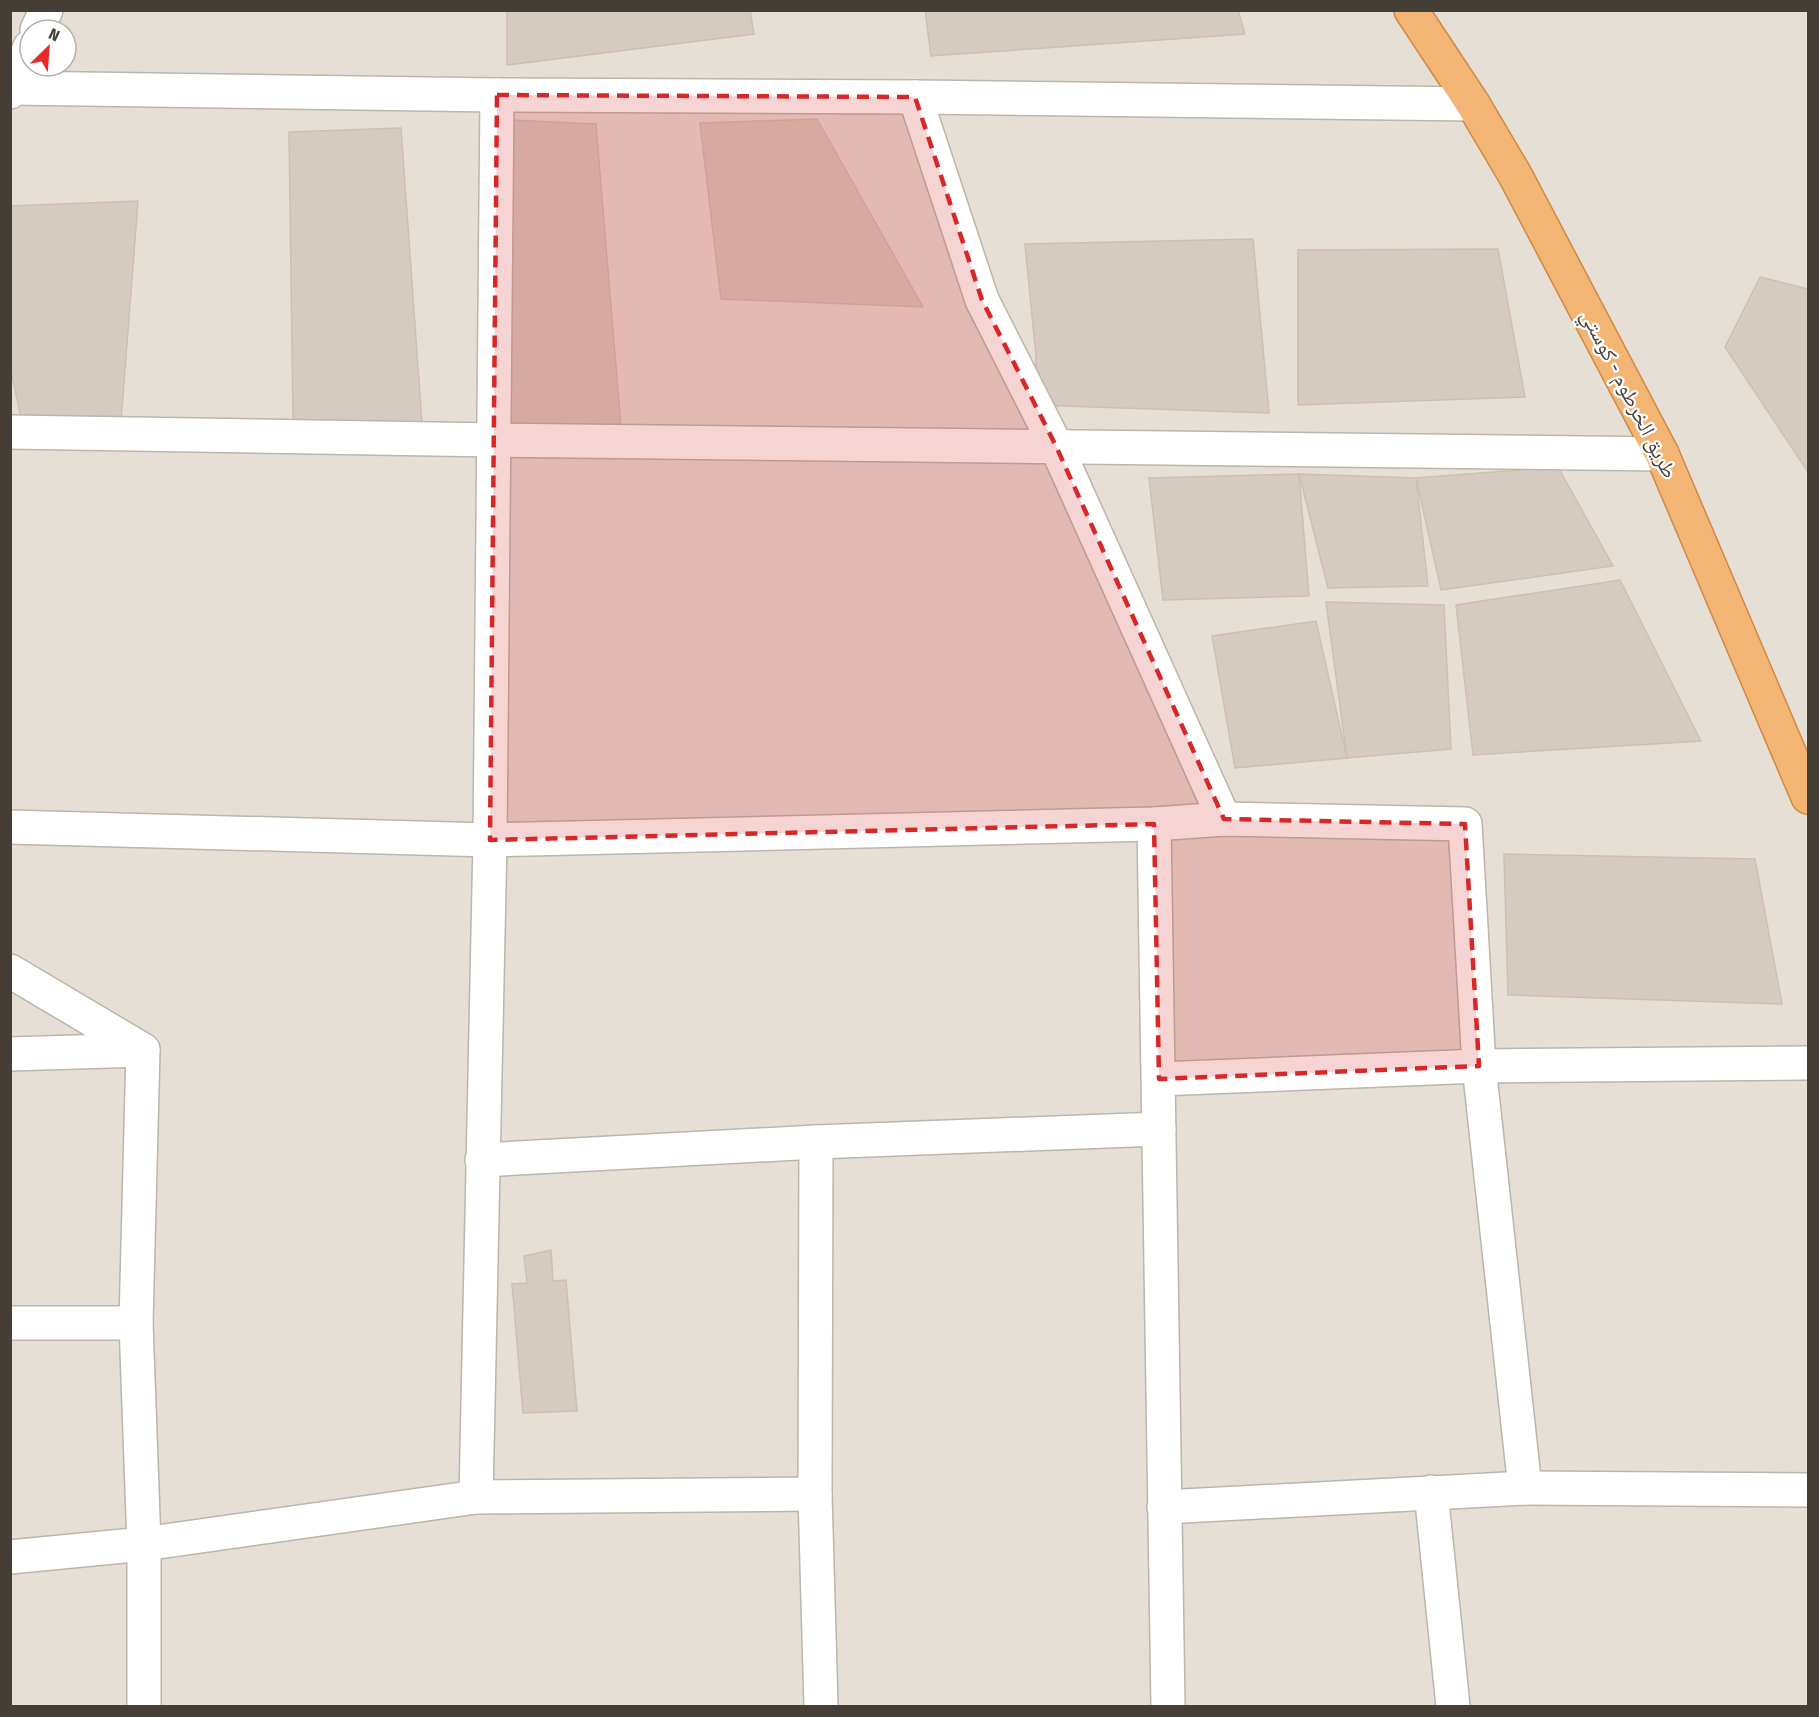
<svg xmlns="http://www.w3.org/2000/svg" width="1819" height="1717" font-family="'Fira Sans Condensed','Noto Naskh Arabic',sans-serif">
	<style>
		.residential { fill: #e6dfd6; fill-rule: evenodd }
		.building { fill: #d6cbc1; stroke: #cebfb2; stroke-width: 1.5 }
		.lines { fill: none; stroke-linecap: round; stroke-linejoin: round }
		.street-casing { stroke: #bdb4ab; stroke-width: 36 }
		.highway-casing { stroke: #d18843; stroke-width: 36 }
		.street { stroke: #fff; stroke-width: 33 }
		.highway { stroke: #f3b573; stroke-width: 33 }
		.marked { fill: #d62828; fill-opacity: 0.2; stroke: #d62828; stroke-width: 4.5; stroke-dasharray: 12 8; stroke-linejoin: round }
		.labels { text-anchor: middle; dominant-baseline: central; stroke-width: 4.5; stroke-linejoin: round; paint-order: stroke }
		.street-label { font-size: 21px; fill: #453e37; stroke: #fff }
	</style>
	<rect width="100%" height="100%" fill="#f3eee8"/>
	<path class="residential" d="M 11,11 L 1808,11 L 1808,1706 L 11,1706 ZM 30,30 L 66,30 L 66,66 L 30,66 Z"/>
	<g class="building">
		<polygon points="507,10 750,10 754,34 507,65"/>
		<polygon points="925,10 1238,10 1245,34 931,56"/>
		<polygon points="817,119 923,307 721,299 700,123"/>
		<polygon points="509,120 596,124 621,428 494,429"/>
		<polygon points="401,128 422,424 293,419 289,132"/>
		<polygon points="138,201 120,434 24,432 10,366 10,206"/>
		<polygon points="1253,239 1269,413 1035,405 1036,356 1025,244"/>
		<polygon points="1498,249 1525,397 1298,405 1298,250"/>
		<polygon points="1760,277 1808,289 1808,472 1725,347"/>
		<polygon points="1558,467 1613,566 1441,590 1416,478"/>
		<polygon points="1299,474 1416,478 1428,586 1328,588"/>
		<polygon points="1299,474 1309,596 1163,600 1149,478"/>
		<polygon points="1620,580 1701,741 1473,755 1456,605"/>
		<polygon points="1326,602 1444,605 1451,749 1347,758"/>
		<polygon points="1316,621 1347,758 1235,768 1212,636"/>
		<polygon points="1504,854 1755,859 1782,1004 1508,995"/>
		<polygon points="551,1250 553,1281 566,1280 577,1411 523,1413 512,1284 527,1283 524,1256"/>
	</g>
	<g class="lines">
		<g class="street-casing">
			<g id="street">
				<polyline points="37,30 46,10"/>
				<polyline points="13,88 497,95 915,97 1473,104"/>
				<polyline points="10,92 30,47"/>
				<polyline points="915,97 982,300 1056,446 1224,819"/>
				<polyline points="10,432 494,440 1662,454"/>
				<polyline points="1154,824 1168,1706"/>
				<polyline points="10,827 490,840 1154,824 1224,819 1465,824 1479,1066 1525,1488"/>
				<polyline points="10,971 143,1050 136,1323 144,1544 144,1706"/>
				<polyline points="10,1054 143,1050"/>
				<polyline points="1159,1079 1479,1066 1808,1063"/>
				<polyline points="816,1142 815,1494 821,1706"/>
				<polyline points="482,1160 816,1142 1159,1129"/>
				<polyline points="10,1323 136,1323"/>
				<polyline points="1431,1492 1453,1706"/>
				<polyline points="476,1497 490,840 497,95"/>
				<polyline points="1164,1507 1525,1488 1808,1490"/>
				<polyline points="10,1557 144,1544 476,1497 815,1494"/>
			</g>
		</g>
		<g class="highway-casing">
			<polyline id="highway" points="1411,10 1473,104 1515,175 1662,454 1808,797"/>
		</g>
		<use href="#street" class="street"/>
		<use href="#highway" class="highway"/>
	</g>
	<path class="marked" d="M 497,95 L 915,97 L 982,300 L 1056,446 L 1224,819 L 1465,824 L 1479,1066 L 1159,1079 L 1154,824 L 490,840 Z"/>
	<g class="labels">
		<g class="street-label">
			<text transform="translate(1629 394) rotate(63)">طريق الخرطوم - كوستي</text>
		</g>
	</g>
	<rect width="1819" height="1717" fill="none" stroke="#453e37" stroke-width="24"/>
	<g transform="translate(48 48) rotate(25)"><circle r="28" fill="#ffffff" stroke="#b5b2af" stroke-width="1.5"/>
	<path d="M0-4.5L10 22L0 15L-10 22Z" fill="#e92828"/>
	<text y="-9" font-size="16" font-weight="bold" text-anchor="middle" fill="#453e37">N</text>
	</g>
</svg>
